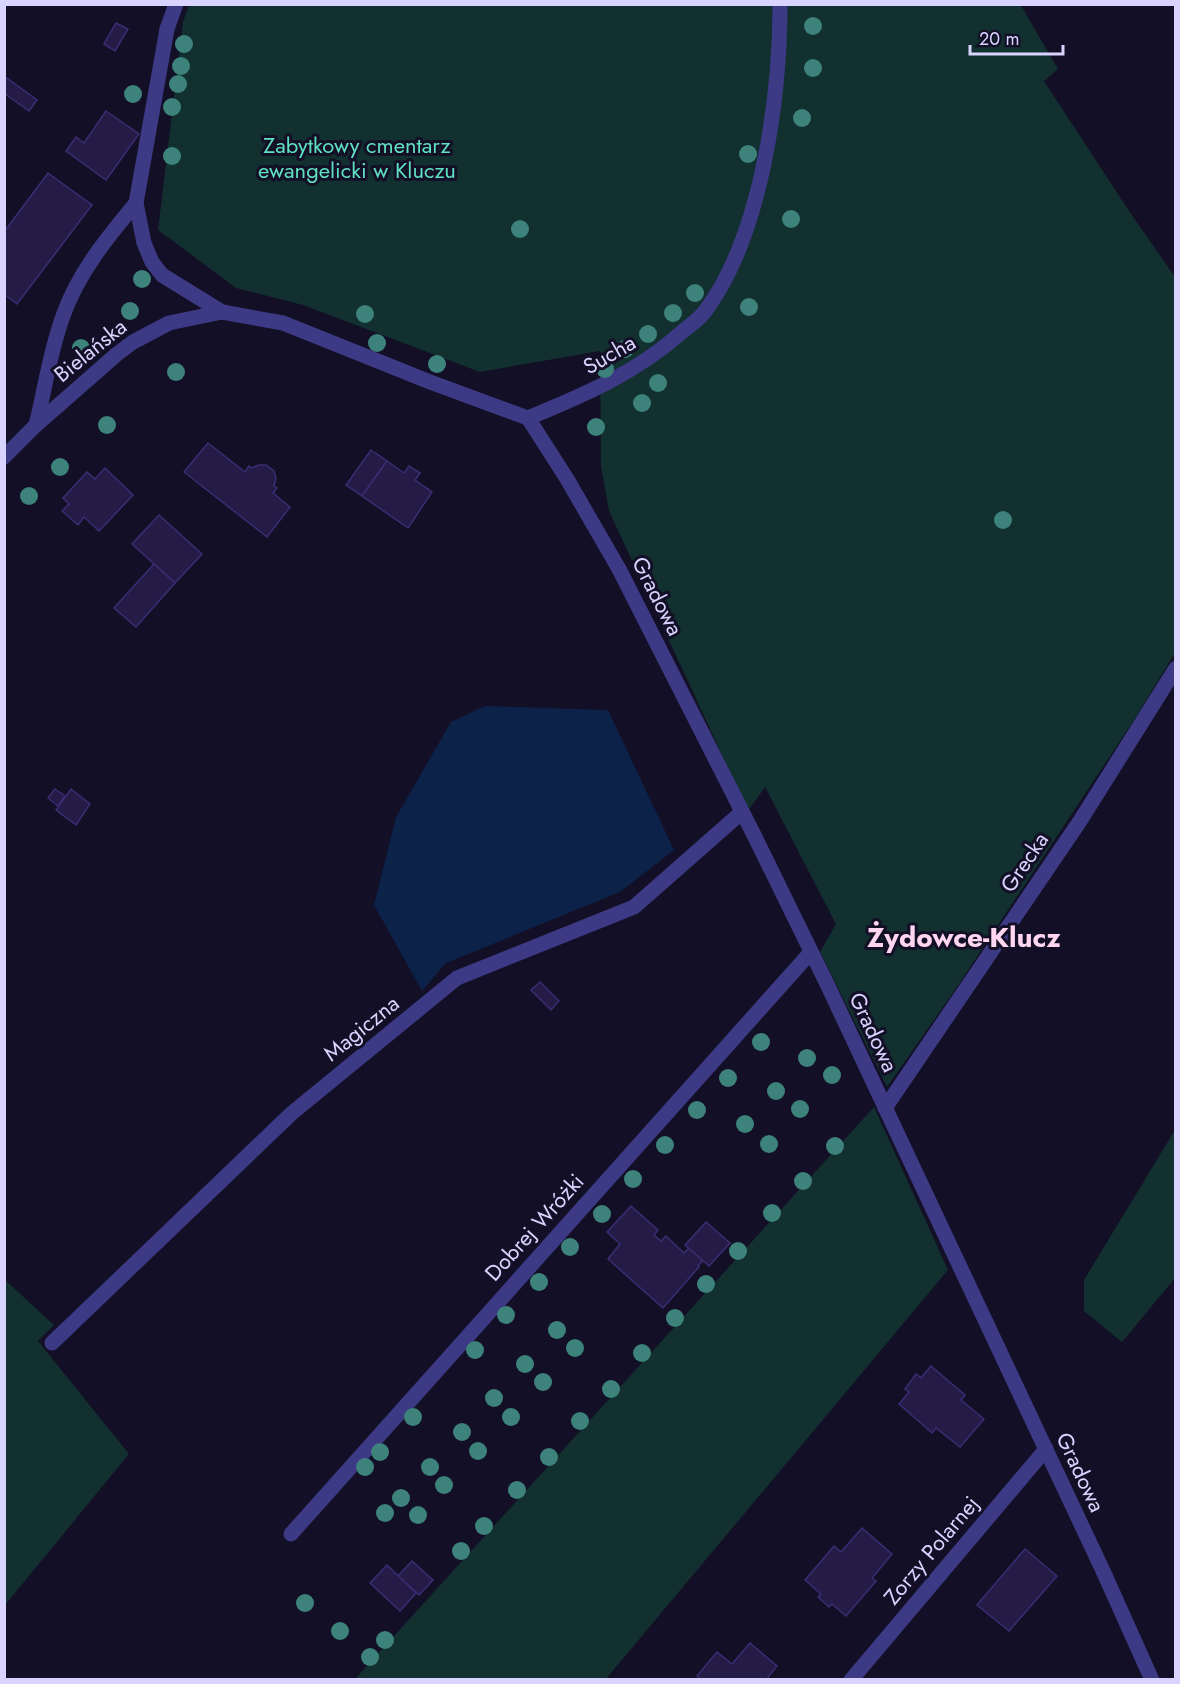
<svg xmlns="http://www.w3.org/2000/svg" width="1180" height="1684" font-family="Jost,sans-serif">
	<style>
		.green { fill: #12302f }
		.water { fill: #0c2248 }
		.building { fill: #241b47; stroke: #3b2d73; stroke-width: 1.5 }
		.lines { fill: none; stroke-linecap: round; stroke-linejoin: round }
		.lane { stroke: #3d3a85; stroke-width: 15 }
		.street { stroke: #3d3a85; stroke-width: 15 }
		.tree { fill: #3d827b }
		.labels { text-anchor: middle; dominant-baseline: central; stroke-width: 6; stroke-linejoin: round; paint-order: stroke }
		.park-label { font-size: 22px; fill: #5fe0c0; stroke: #130f26 }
		.street-label { font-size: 22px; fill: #d9d4ff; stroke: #130f26 }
		.district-label { font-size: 28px; font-weight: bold; fill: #ffd6f0; stroke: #130f26 }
	</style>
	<rect width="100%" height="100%" fill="#130f26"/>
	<g class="green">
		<polygon points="1017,4 1022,7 1058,69 1044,81 1129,211 1175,277 1175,653 1136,717 957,987 887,1087 820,952 836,924 765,787 748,811 609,511 601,466 600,351 480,372 303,305 236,288 158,230 183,22 189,5"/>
		<polygon points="874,1107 948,1270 606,1679 355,1679"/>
		<polygon points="1175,1130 1175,1278 1122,1342 1084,1311 1084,1280"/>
		<polygon points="4,1279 54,1325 38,1341 129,1454 5,1605"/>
	</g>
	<polygon class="water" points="485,706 608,710 674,850 620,892 446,963 422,991 374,905 396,817 451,722"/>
	<g class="building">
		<polygon points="116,23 128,29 115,51 104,44"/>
		<polygon points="4,76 37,100 29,111 4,93"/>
		<polygon points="106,111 139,134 106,180 66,151 76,137 84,143"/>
		<polygon points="48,173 92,205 17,304 4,294 4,232"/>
		<polygon points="208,443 245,472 249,466 251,468 259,465 266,465 274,471 276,478 274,486 277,488 273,493 290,507 267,537 184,472"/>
		<polygon points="371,450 387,461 362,496 346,485"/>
		<polygon points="387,461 404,473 409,466 420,473 415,480 432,492 408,528 362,496"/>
		<polygon points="105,468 133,495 99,531 84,517 78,525 62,511 69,504 63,498 87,472 95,479"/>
		<polygon points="159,515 202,554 175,583 132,544"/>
		<polygon points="154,564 175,583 136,627 114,608"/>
		<polygon points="55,789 65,796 58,806 48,798"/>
		<polygon points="71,789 90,804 76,825 56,810"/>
		<polygon points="540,982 559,1001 551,1010 531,990"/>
		<polygon points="631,1206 658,1230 654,1235 661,1241 666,1236 684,1253 689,1248 703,1260 698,1266 699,1267 663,1308 608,1259 620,1244 607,1232"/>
		<polygon points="706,1222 730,1243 709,1266 685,1245"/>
		<polygon points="931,1366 965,1395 961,1400 984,1419 960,1447 936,1428 932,1433 899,1404 909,1392 905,1389 916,1374 921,1378"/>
		<polygon points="862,1528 892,1554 872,1578 876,1581 846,1616 832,1604 829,1607 818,1597 821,1594 805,1580 834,1546 841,1552"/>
		<polygon points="1025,1549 1057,1576 1009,1631 977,1605"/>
		<polygon points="412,1561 433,1580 419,1595 398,1576"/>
		<polygon points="387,1565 416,1593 400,1611 370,1583"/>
		<polygon points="750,1643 777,1666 768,1677 769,1680 701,1680 697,1676 717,1652 732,1664"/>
	</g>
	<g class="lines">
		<g class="lane">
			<polyline points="167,29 176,4"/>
			<polyline points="885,1108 1080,821 1176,668"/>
			<polyline points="52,1343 292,1113 457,978 634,907 742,812"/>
			<polyline points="291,1534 811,952"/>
			<polyline points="851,1680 1046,1449"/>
		</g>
		<g class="street">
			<polyline points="167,29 136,203 144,243 152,262 162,275 222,312"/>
			<polyline points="528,418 567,479 619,569 755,837 828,986 1104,1573 1152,1680"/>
			<path d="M 36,425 C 45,389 50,351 63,316 C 78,273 107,238 136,203"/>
			<path d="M 4,457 L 36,425 L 117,354 L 133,342 L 169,323 L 222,312 L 283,323 L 430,382 L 528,418 C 584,395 636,373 682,332 C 690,325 700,319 706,310 C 762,234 780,97 780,4"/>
		</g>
	</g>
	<g class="tree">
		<circle cx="813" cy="26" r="9"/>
		<circle cx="184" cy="44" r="9"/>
		<circle cx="181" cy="66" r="9"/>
		<circle cx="813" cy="68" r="9"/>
		<circle cx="178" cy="84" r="9"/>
		<circle cx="133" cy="94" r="9"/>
		<circle cx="172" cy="107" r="9"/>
		<circle cx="802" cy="118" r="9"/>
		<circle cx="748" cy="154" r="9"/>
		<circle cx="172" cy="156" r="9"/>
		<circle cx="791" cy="219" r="9"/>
		<circle cx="520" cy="229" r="9"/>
		<circle cx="142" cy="279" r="9"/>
		<circle cx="695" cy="293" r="9"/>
		<circle cx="749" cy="307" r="9"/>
		<circle cx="130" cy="311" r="9"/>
		<circle cx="673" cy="313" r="9"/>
		<circle cx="365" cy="314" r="9"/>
		<circle cx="648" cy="334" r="9"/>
		<circle cx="377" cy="343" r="9"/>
		<circle cx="81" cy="348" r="9"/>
		<circle cx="625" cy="349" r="9"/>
		<circle cx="437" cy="364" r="9"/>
		<circle cx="605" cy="369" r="9"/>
		<circle cx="176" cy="372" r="9"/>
		<circle cx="658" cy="383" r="9"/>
		<circle cx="642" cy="403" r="9"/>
		<circle cx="107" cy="425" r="9"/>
		<circle cx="596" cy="427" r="9"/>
		<circle cx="60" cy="467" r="9"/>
		<circle cx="29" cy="496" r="9"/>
		<circle cx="1003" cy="520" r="9"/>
		<circle cx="761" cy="1042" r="9"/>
		<circle cx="807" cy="1058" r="9"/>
		<circle cx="832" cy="1075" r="9"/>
		<circle cx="728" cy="1078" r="9"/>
		<circle cx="776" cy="1091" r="9"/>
		<circle cx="800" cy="1109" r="9"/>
		<circle cx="697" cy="1110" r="9"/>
		<circle cx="745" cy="1124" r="9"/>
		<circle cx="769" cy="1144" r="9"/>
		<circle cx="665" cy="1145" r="9"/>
		<circle cx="835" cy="1146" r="9"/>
		<circle cx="633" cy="1179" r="9"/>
		<circle cx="803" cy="1181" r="9"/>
		<circle cx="772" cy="1213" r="9"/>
		<circle cx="602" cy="1214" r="9"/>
		<circle cx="570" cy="1247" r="9"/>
		<circle cx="738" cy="1251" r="9"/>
		<circle cx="539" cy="1282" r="9"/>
		<circle cx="706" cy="1284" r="9"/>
		<circle cx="506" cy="1315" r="9"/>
		<circle cx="675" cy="1318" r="9"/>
		<circle cx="557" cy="1330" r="9"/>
		<circle cx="575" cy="1348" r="9"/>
		<circle cx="475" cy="1350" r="9"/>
		<circle cx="642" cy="1353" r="9"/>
		<circle cx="525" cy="1364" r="9"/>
		<circle cx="543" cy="1382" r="9"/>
		<circle cx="611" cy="1389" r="9"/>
		<circle cx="494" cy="1398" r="9"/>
		<circle cx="413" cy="1417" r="9"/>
		<circle cx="511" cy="1417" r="9"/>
		<circle cx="580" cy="1421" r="9"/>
		<circle cx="462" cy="1432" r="9"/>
		<circle cx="478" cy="1451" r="9"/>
		<circle cx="380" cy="1452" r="9"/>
		<circle cx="549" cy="1457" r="9"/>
		<circle cx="365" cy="1467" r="9"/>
		<circle cx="430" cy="1467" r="9"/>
		<circle cx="444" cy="1485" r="9"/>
		<circle cx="517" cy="1490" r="9"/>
		<circle cx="401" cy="1498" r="9"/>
		<circle cx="385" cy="1513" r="9"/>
		<circle cx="418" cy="1515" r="9"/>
		<circle cx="484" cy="1526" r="9"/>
		<circle cx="461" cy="1551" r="9"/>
		<circle cx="305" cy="1603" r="9"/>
		<circle cx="340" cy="1631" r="9"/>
		<circle cx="385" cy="1640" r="9"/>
		<circle cx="370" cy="1657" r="9"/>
	</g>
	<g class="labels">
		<g class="park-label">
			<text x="357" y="145">Zabytkowy cmentarz<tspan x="357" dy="25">ewangelicki w Kluczu</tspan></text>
		</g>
		<g class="street-label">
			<text transform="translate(90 350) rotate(-39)">Bielańska</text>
			<text transform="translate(609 354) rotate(-30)">Sucha</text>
			<text transform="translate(658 596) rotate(63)">Gradowa</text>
			<text transform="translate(1024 862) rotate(-56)">Grecka</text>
			<text transform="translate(361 1028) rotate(-39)">Magiczna</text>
			<text transform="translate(874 1032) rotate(65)">Gradowa</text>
			<text transform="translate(534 1227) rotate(-48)">Dobrej Wróżki</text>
			<text transform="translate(1081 1472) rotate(65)">Gradowa</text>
			<text transform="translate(931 1550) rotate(-50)">Zorzy Polarnej</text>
		</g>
		<g class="district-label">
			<text x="964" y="937">Żydowce-Klucz</text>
		</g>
	</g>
	<rect width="1180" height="1684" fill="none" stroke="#d9d4ff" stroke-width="12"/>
	<path d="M970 45v9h93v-9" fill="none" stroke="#d9d4ff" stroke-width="3"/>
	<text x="979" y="45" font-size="18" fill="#d9d4ff" stroke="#130f26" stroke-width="4.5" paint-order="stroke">20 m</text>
</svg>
